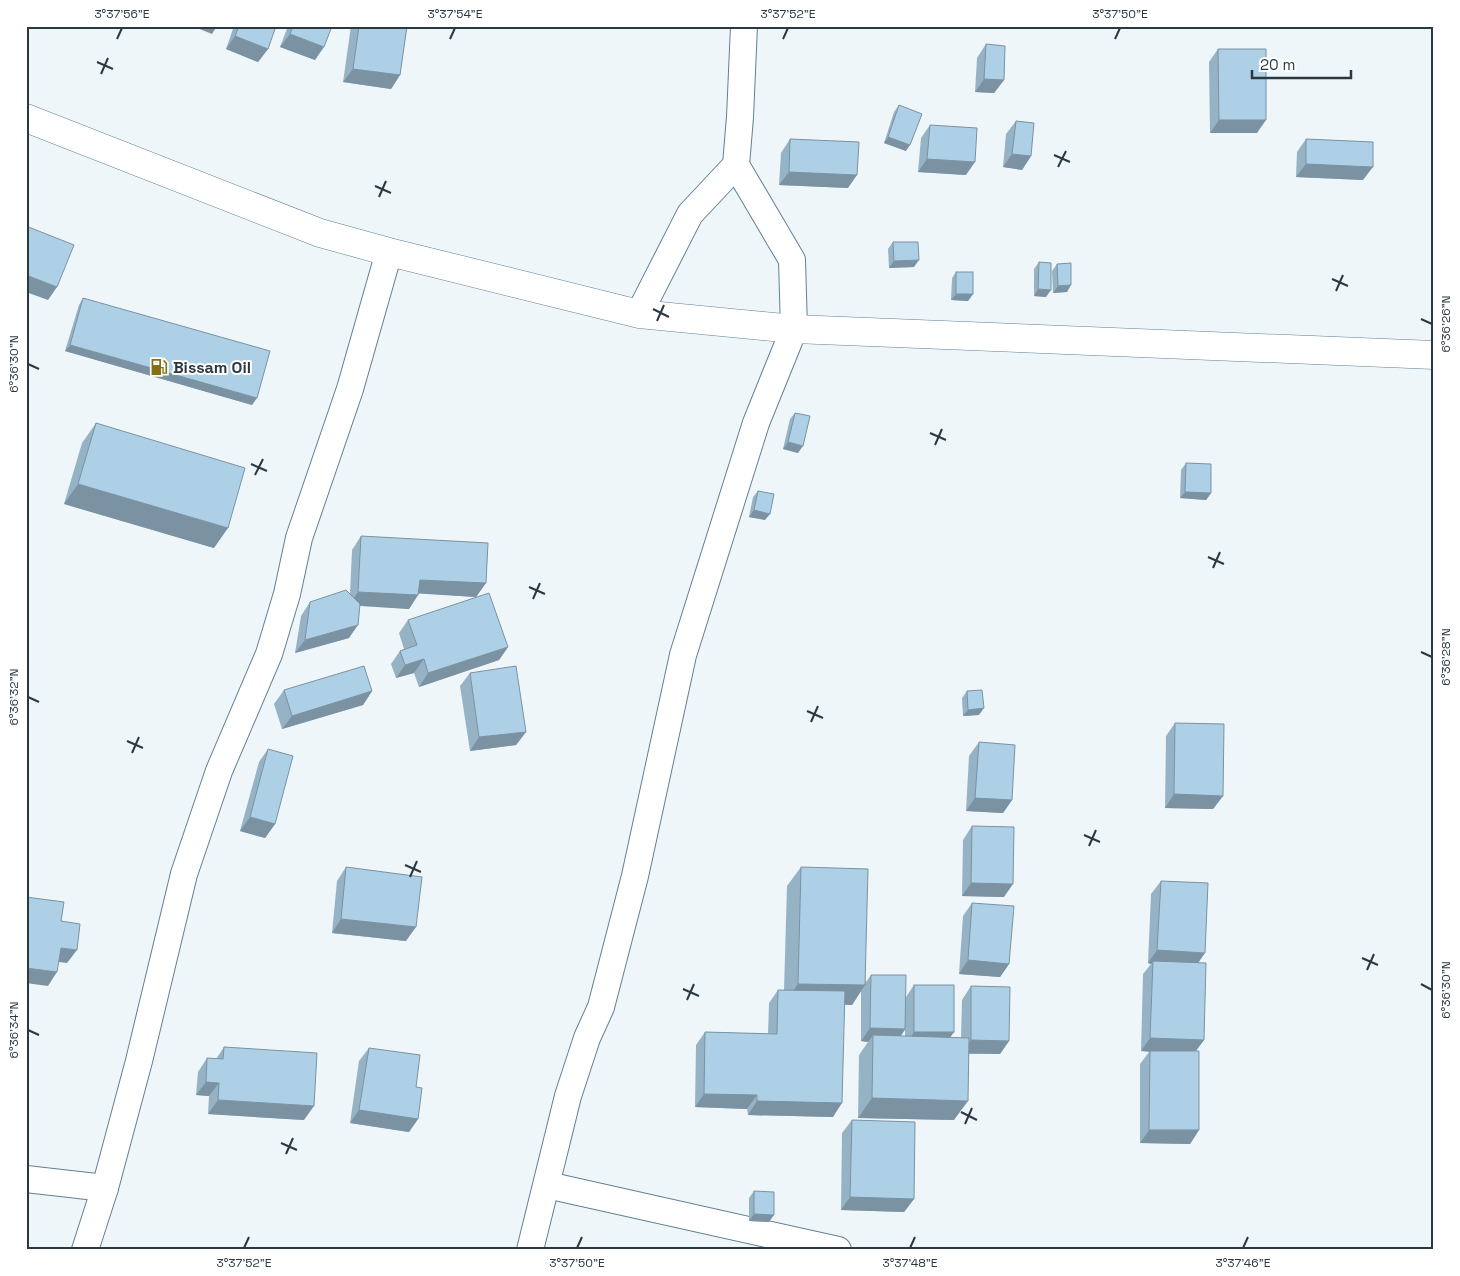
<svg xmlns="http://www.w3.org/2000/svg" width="1460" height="1276" font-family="'Space Grotesk',sans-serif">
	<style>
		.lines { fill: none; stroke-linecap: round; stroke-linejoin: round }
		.street-casing { stroke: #618094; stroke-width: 28 }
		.secondary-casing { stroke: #618094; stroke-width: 29 }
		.street { stroke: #fff; stroke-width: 26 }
		.secondary { stroke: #fff; stroke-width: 28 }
		.wall { fill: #96b3c6; fill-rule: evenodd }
		.shaded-wall { fill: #7a92a1 }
		.building { fill: #aed0e6; stroke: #7a92a1 }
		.ticks { fill: none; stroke: #2a3841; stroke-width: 2 }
		.labels { text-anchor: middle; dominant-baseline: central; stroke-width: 4; stroke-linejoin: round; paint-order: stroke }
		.poi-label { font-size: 16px; font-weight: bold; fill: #2a3841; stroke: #fff; text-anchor: start }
		.neatline { fill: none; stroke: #2a3841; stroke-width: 2 }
		.ticks-label { font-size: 12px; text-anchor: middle; fill: #2a3841 }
	</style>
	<rect width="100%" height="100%" fill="#eff6fa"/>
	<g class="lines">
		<g class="street-casing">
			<g id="street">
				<polyline points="639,314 690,214 736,165 740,117 744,26"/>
				<polyline points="26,1179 105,1188"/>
				<polyline points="547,1185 838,1250"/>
				<polyline points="85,1250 105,1188 139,1061 184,874 219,771 269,654 287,594 299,538 350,389 389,252"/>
				<polyline points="530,1250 568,1096 587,1038 601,1007 635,876 683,655 756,423 794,329 792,260 736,165"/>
			</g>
		</g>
		<g class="secondary-casing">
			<polyline id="secondary" points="26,118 320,233 389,252 639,314 794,329 1434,355"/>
		</g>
		<use href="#street" class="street"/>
		<use href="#secondary" class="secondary"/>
	</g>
	<g class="wall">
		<polygon points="234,26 276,26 268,49 258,62 226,49"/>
		<polygon points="288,26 332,26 315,60 280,47"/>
		<polygon points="351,26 407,26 400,75 391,89 343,82"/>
		<polygon points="986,44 1004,80 994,93 975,92 977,58"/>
		<polygon points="1218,49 1257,133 1210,133 1209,62"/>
		<polygon points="899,105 906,151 884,143 894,112"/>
		<polygon points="1016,121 1031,156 1022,170 1003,167 1006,134"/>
		<polygon points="930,125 966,175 918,172 921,138"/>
		<polygon points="790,139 848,188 779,185 781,153"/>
		<polygon points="1306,139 1363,180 1296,177 1297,152"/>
		<polygon points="893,242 914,267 889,268 888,249"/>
		<polygon points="1039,262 1046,297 1034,296 1034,269"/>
		<polygon points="1057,264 1067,292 1053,293 1052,271"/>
		<polygon points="956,272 973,294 968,301 951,300 952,278"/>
		<polygon points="83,298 252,405 65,351 79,305"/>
		<polygon points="795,413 798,453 783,449 790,419"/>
		<polygon points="96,423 214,548 64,504 82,443"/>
		<polygon points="1186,463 1211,493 1206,500 1180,498 1181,470"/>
		<polygon points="758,491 765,520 749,517 753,497"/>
		<polygon points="361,536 486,583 476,597 419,593 418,595 409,609 360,606 349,638 295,653 301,616 310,602 350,594 352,550"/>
		<polygon points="408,620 508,647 499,660 419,687 414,673 396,678 391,664 400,651 404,649 399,633"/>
		<polygon points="470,673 526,732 516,745 470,751 460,686"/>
		<polygon points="284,690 372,691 363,705 282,729 274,704"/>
		<polygon points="967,691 979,715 963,716 962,698"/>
		<polygon points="1175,723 1223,796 1213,809 1165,808 1166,736"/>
		<polygon points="979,742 1012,800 1003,813 966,811 969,756"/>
		<polygon points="268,749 275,824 265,838 240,831 259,762"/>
		<polygon points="972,826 1004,897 962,896 963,840"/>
		<polygon points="346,867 406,941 332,933 337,881"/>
		<path d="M 801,867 L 866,982 L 871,975 L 906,997 L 914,985 L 954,1032 L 950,1037 L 961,1038 L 962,1000 L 971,986 L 1009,1041 L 1000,1054 L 969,1054 L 954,1120 L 858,1118 L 859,1055 L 868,1042 L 861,1041 L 861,991 L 852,1005 L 845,1004 L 833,1117 L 748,1115 L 747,1109 L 695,1107 L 696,1045 L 705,1032 L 768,1034 L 769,1003 L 778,990 L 784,990 L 787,886 ZM 905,1030 L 905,1036 L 901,1036 Z"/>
		<polygon points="1161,881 1198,963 1204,1040 1196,1051 1199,1130 1190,1144 1140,1143 1140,1064 1149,1052 1141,1051 1143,974 1151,964 1148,963 1151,894"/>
		<polygon points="972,903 1009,964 1000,977 959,974 963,916"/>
		<polygon points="224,1047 304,1120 208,1114 209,1096 196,1095 198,1072 207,1058 216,1059"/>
		<polygon points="369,1048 416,1087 418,1119 409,1132 350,1123 359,1061"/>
		<polygon points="852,1120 914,1199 904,1212 841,1210 842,1133"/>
		<polygon points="754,1191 769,1222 749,1221 749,1198"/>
	</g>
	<g class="shaded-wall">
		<polygon points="192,26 217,26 212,34"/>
		<polygon points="290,34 324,47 315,60 280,47"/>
		<polygon points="235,36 268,49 258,62 226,49"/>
		<polygon points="353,69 400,75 391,89 343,82"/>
		<polygon points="984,79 1004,80 994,93 975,92"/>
		<polygon points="1219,120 1266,120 1257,133 1210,133"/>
		<polygon points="888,137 910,145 906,151 884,143"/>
		<polygon points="1012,154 1031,156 1022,170 1003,167"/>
		<polygon points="927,159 975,162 966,175 918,172"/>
		<polygon points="1306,164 1373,167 1363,180 1296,177"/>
		<polygon points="789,172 857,175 848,188 779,185"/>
		<polygon points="919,260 914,267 889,268 894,261"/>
		<polygon points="26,275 57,287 48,300 26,292"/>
		<polygon points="1071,285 1067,292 1053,293 1058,286"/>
		<polygon points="1038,289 1051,290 1046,297 1034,296"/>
		<polygon points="956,294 973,294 968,301 951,300"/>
		<polygon points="70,345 257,398 252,405 65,351"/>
		<polygon points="788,442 803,446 798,453 783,449"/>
		<polygon points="78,484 228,528 214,548 64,504"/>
		<polygon points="1185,492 1211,493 1206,500 1180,498"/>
		<polygon points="754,510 770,514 765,520 749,517"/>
		<polygon points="420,580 486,583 476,597 410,593"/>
		<polygon points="358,592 418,595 409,609 349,605"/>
		<polygon points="358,625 349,638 295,653 305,640"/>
		<polygon points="508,647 499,660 419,687 428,673"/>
		<polygon points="424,659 414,673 396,678 405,665"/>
		<polygon points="372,691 363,705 282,729 292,716"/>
		<polygon points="984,708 979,715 963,716 968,710"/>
		<polygon points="526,732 516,745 470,751 479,737"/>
		<polygon points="1174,794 1223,796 1213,809 1165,808"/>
		<polygon points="975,798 1012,800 1003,813 966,811"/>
		<polygon points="250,817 275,824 265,838 240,831"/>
		<polygon points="971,883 1013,884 1004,897 962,896"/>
		<polygon points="341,919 416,927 406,941 332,933"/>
		<polygon points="61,948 77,950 67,963 51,961"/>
		<polygon points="1157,950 1205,953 1196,966 1153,961 1151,964 1148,963"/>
		<polygon points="968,960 1009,964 1000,977 959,974"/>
		<polygon points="26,968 57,972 48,986 26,983"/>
		<polygon points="798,984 865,985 852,1005 784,1003"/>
		<polygon points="870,1028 905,1029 896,1043 873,1035 868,1042 861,1041"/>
		<polygon points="914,1032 954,1032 944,1046 905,1046"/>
		<polygon points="1150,1038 1204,1040 1194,1053 1141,1051"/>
		<polygon points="971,1040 1009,1041 1000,1054 961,1053"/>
		<polygon points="206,1082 219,1083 209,1096 196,1095"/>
		<polygon points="704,1094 757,1095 747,1109 695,1107"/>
		<polygon points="872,1098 968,1101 954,1120 858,1118"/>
		<polygon points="218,1100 314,1106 304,1120 208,1114"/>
		<polygon points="757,1101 842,1103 833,1117 748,1115"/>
		<polygon points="359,1110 418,1119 409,1132 350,1123"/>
		<polygon points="1149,1130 1199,1130 1190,1144 1140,1143"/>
		<polygon points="850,1197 914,1199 904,1212 841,1210"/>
		<polygon points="754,1214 774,1215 769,1222 749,1221"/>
	</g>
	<g class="building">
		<polygon points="239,26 276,26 268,49 235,36"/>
		<polygon points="293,26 332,26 324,47 290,34"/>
		<polygon points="359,26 407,26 400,75 353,69"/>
		<polygon points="986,44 1005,46 1004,80 984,79"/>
		<polygon points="1218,49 1266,49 1266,120 1219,120"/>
		<polygon points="899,105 922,114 910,145 888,137"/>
		<polygon points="1016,121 1034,123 1031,156 1012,154"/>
		<polygon points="930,125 977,128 975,162 927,159"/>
		<polygon points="790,139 859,142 857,175 789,172"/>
		<polygon points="1306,139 1373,142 1373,167 1306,164"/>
		<polygon points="26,226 74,245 57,287 26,275"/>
		<polygon points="893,242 918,242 919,260 894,261"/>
		<polygon points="1039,262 1051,263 1051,290 1038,289"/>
		<polygon points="1071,263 1071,285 1058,286 1057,264"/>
		<rect x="956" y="272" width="17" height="22"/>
		<polygon points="83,298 270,351 257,398 70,345"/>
		<polygon points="795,413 810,416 803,446 788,442"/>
		<polygon points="96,423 245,468 228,528 78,484"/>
		<polygon points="1186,463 1211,464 1211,493 1185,492"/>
		<polygon points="758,491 774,494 770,514 754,510"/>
		<polygon points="361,536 488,543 486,583 420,580 418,595 358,592"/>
		<polygon points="346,590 360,604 358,625 305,640 310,602"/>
		<polygon points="489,593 508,647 428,673 424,659 405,665 400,651 417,645 408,620"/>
		<polygon points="364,666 372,691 292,716 284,690"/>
		<polygon points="516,666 526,732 479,737 470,673"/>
		<polygon points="982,690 984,708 968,710 967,691"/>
		<polygon points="1175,723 1224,724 1223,796 1174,794"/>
		<polygon points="979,742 1015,745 1012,800 975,798"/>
		<polygon points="268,749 293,756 275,824 250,817"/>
		<polygon points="972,826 1014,827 1013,884 971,883"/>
		<polygon points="346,867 422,877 416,927 341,919"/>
		<polygon points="801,867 868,869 865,985 798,984"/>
		<polygon points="1161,881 1208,883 1205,953 1157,950"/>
		<polygon points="26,897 64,902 61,921 80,924 77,950 61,948 57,972 26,968"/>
		<polygon points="972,903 1014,906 1009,964 968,960"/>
		<polygon points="1153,961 1206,963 1204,1040 1150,1038"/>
		<polygon points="871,975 906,975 905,1029 870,1028"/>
		<rect x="914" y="985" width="40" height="47"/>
		<polygon points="971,986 1010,987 1009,1041 971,1040"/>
		<polygon points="778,990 845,991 842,1103 757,1101 757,1095 704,1094 705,1032 777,1034"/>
		<polygon points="873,1035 969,1038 968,1101 872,1098"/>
		<polygon points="224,1047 317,1053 314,1106 218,1100 219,1083 206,1082 207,1058 223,1059"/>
		<polygon points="369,1048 420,1055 416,1087 422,1088 418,1119 359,1110"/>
		<polygon points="1150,1051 1199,1051 1199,1130 1149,1130"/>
		<polygon points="852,1120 915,1122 914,1199 850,1197"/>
		<polygon points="754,1191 774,1192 774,1215 754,1214"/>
	</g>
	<path class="ticks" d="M 117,39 L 122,28M 450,39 L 455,28M 783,39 L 788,28M 1115,39 L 1120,28M 97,62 L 113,69M 101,74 L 108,58M 1054,155 L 1070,162M 1058,167 L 1066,151M 375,186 L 391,193M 379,197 L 386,181M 1332,279 L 1348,286M 1336,291 L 1343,275M 653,309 L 669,317M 1421,319 L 1432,324M 657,321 L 664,305M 28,364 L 39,369M 930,433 L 946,440M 935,445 L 942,429M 251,464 L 267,471M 255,475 L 263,459M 1208,557 L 1224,564M 1213,568 L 1220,552M 529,587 L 545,594M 533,599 L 540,583M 1421,652 L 1432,657M 28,697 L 39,702M 807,711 L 823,718M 811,722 L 818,706M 127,741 L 143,748M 132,753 L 139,737M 1084,835 L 1100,842M 1089,846 L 1096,830M 405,865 L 421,872M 410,877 L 417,861M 1362,958 L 1378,965M 1367,970 L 1374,954M 1421,984 L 1432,990M 683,989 L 699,996M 687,1000 L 694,984M 28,1030 L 39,1035M 961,1112 L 977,1120M 965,1124 L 972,1108M 281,1143 L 297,1150M 286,1154 L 293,1138M 244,1248 L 249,1237M 577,1248 L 582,1237M 910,1248 L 915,1237M 1243,1248 L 1248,1237"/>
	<defs>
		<g id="fuel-bare" transform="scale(1.35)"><path d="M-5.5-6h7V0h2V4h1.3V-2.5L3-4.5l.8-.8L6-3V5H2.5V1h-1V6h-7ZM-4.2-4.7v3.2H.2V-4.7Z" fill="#867011" stroke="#fff" stroke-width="2.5" paint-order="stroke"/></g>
	</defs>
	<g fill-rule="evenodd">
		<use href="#fuel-bare" x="159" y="367"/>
	</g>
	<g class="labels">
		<g class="poi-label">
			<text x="173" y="367">Bissam Oil</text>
		</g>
	</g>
	<rect width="1460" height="1276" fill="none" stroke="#ffffff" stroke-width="55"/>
	<path d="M1252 70v8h99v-8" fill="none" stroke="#2a3841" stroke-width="2.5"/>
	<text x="1260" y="70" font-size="15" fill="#2a3841" stroke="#ffffff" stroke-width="4" paint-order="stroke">20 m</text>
	<rect x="28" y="28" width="1404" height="1220" class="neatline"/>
	<g class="ticks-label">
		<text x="122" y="18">3°37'56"E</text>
		<text x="455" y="18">3°37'54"E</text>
		<text x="788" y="18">3°37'52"E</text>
		<text x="1120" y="18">3°37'50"E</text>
		<text transform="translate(1446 324) rotate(-90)" y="4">6°36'26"N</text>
		<text transform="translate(14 364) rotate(-90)" y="4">6°36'30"N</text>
		<text transform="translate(1446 657) rotate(-90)" y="4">6°36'28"N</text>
		<text transform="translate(14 697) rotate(-90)" y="4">6°36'32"N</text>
		<text transform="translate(1446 990) rotate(-90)" y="4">6°36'30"N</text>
		<text transform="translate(14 1030) rotate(-90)" y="4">6°36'34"N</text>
		<text x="244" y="1267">3°37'52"E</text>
		<text x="577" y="1267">3°37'50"E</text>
		<text x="910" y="1267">3°37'48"E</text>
		<text x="1243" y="1267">3°37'46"E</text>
	</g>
</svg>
